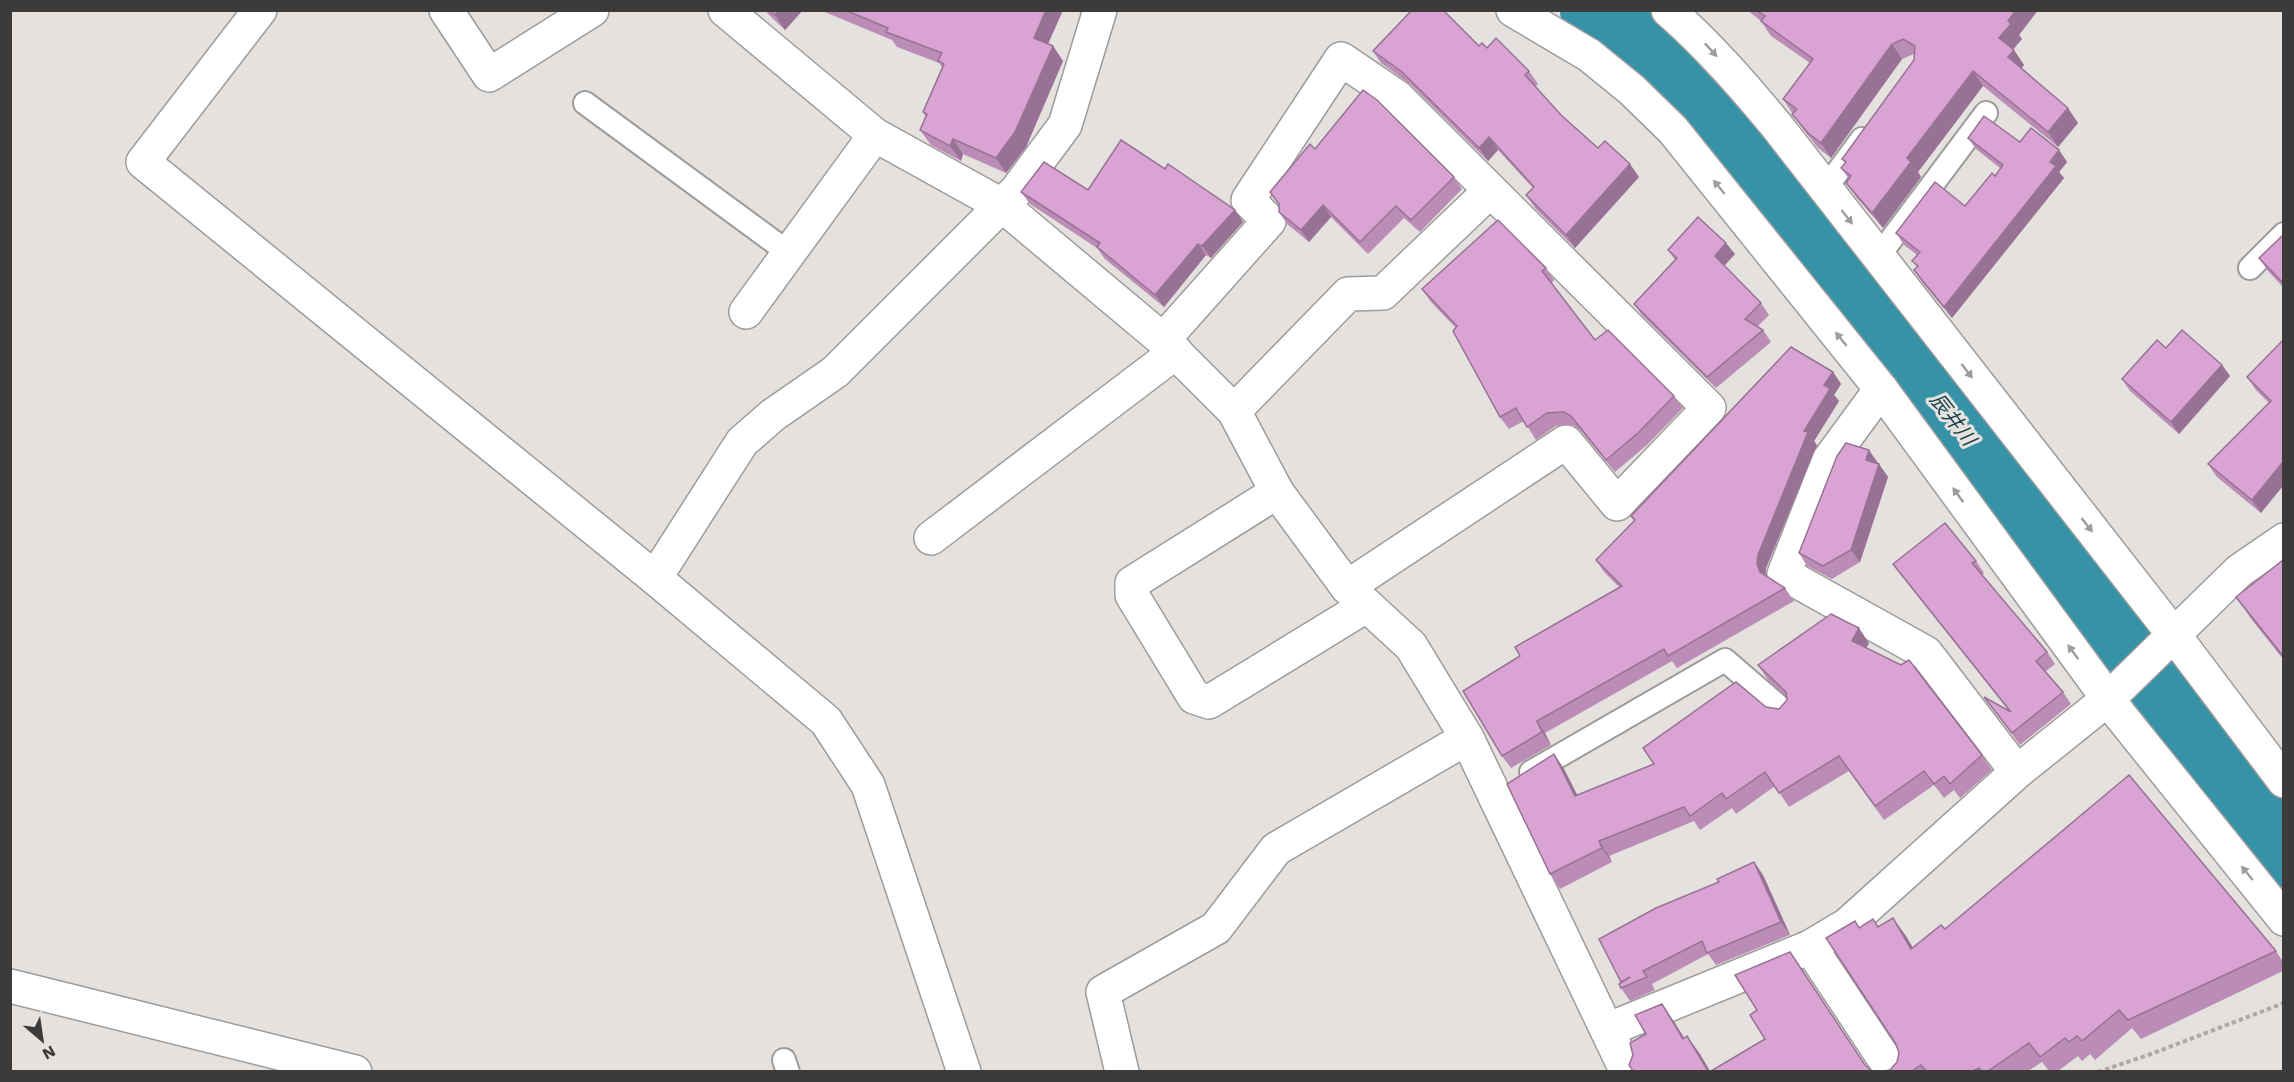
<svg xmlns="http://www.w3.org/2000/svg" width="2294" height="1082" font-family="'Work Sans','Noto Sans JP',sans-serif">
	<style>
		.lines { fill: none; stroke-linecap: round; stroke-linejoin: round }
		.river { stroke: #3692a7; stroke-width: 72 }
		.service-casing { stroke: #9e9c9a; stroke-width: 26 }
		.minor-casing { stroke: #9e9c9a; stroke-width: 36 }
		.path { stroke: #acaaa8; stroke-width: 4; stroke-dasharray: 4.5 3; stroke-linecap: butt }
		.service { stroke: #fff; stroke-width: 22 }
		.minor { stroke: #fff; stroke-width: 33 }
		.wall { fill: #bb8cb5 }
		.shaded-wall { fill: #987294 }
		.building { fill: #d9a3d3; stroke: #987294; stroke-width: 1.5 }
		.oneway { fill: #9e9d9c }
		.labels { text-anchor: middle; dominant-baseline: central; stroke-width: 6; stroke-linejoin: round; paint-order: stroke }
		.water-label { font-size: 20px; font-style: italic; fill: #153e48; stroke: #e4e1df }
	</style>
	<rect width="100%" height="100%" fill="#e4e1df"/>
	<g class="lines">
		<polyline class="river" points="1596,10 1619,24 1702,98 1816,249 2055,550 2152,683 2284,851"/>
		<g class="service-casing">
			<g id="service">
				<polyline points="585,103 789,253"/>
				<polyline points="1825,189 1862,139"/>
				<polyline points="1878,257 1986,113"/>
				<polyline points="2250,268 2284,234"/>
				<polyline points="1531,772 1725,660 1784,711"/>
				<polyline points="784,1060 788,1072"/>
			</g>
		</g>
		<g class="minor-casing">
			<g id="minor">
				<polyline points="260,10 143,162 655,578 826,721 868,785 964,1072"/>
				<polyline points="446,10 489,75 592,10"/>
				<polyline points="725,10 875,135 1003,206 1163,340 1234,411 1277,492 1347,587 1411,646 1467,738 1627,1072"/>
				<polyline points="1513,10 1589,55 1632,90 1673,130 1881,389 2120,715 2284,919"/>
				<path d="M 1668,10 C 1708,45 1742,84 1776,125 L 2174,635 L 2284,781"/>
				<polyline points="746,312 875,135"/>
				<polyline points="1163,340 1269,221 1248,200 1341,59 1397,97 1709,408 1617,504 1566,442 1347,587"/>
				<polyline points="1881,389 1829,460 1784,574 1926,653 2017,772"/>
				<polyline points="1234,411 1348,294 1383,293 1490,191"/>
				<polyline points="1277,492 1132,583 1132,595 1194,697 1209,702 1366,606"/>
				<polyline points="931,538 1176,352"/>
				<polyline points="655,578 742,442 773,415 835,372 1016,191 1065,125 1100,10"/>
				<polyline points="1810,947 1893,1072"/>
				<polyline points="10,986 355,1072"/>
				<polyline points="1607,1030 1810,947 1847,925 2017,772 2108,699 2239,571 2284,540"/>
				<polyline points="1122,1072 1103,992 1216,928 1276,849 1467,738"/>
			</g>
		</g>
		<polyline class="path" points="2098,1072 2151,1054 2284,1003"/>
		<use href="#service" class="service"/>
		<use href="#minor" class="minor"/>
	</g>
	<g class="wall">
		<polygon points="764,10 803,10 785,30"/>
		<polygon points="820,10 1063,10 1048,44 1053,46 1063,61 1026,147 1006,173 963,154 961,161 931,145 920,130 926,117 923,112 942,67 939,63 897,47 892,40"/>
		<polygon points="1747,10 2038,10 2019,35 2022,39 2013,49 2024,65 2022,68 2078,123 2058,147 1983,86 1918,172 1921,177 1883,228 1857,198 1846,183 1849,179 1841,168 1845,163 1842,159 1914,60 1914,54 1902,59 1831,158 1818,148 1803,129 1783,99 1810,63 1771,36 1761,21"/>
		<polygon points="1479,46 1487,48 1529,71 1538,84 1535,87 1561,115 1598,148 1639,177 1575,248 1535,208 1526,195 1533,188 1498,150 1488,161 1410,84 1381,63 1373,51"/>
		<polygon points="1968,138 2020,142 2059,150 2067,162 2059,172 2064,178 1952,318 1922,282 1914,270 1917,267 1912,261 1917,255 1904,245 1896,233 1965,206 1995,176 2000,168 1976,149"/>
		<polygon points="1315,149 1454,177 1462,189 1420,232 1404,218 1368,254 1331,217 1309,242 1287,224 1279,212 1279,204"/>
		<polygon points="1165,169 1235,210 1243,222 1211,258 1206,255 1164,307 1105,259 1097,248 1030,204 1021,192 1088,190"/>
		<polygon points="2283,237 2283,287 2268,271 2259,258"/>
		<polygon points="1668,250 1735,254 1724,266 1761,303 1769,315 1757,327 1763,330 1771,342 1716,388 1642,315 1634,304 1675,260"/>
		<polygon points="1546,268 1554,280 1552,283 1595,340 1674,396 1683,408 1647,445 1615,472 1580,430 1573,425 1556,426 1536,440 1524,421 1509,429 1500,417 1456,328 1431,302 1422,289"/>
		<polygon points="2283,340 2261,513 2217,477 2208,464 2269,403 2256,390 2247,377"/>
		<polygon points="2222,365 2230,376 2179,434 2130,391 2122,379"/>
		<polygon points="1833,372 1841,384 1834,395 1839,401 1814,441 1817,445 1766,568 1766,576 1785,588 1794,601 1677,668 1672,661 1545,733 1551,745 1511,768 1502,756 1620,588 1604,572 1596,560 1634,521 1631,516"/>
		<polygon points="1878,463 1888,477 1860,562 1832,579 1807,566 1799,553"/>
		<polygon points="2283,560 2283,659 2252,620 2236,597"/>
		<polygon points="1976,561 1984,573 1982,575 2047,652 2055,664 2045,672 2063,692 2071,704 2020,745 1984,697 2009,711 1902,576 1893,564"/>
		<polygon points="1869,643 1866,648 1982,755 1992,770 1960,798 1954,790 1944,798 1934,785 1884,820 1849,771 1789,807 1775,786 1736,814 1732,808 1700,830 1694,821 1609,856 1612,862 1560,889 1550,874 1554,754 1564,769 1577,795 1654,764 1766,707 1779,709 1787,700 1787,697 1768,680 1758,665"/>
		<polygon points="1754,862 1763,875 1790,935 1716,965 1708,954 1652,984 1655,990 1630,1001 1621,988 1621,982 1719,882"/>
		<polygon points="1855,921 1859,927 1878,927 1906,936 1913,948 1945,929 2276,951 2283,962 2283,971 2141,1039 2132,1028 2095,1060 2090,1054 2082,1061 2078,1056 2058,1071 2049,1071 2042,1062 2028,1071 1884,1071 1890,1070 1897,1062 1899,1053"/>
	</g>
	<g class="shaded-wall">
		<polygon points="779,10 803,10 785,30 775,15"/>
		<polygon points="1046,10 1063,10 1044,53 1034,38"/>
		<polygon points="2016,10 2038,10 2019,35 2022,39 2010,53 1999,38 2008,21"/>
		<polygon points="1892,44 1902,59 1831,158 1821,143"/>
		<polygon points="1053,46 1063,61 1026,147 1006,173 996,158"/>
		<polygon points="2014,50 2024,65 2019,71 2008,57"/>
		<polygon points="1973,71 1983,86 1918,172 1921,177 1883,228 1872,213 1907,158"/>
		<polygon points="2068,108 2078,123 2058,147 2048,132"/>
		<polygon points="1489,137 1498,150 1488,161 1479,148"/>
		<polygon points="953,139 963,154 961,161 950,146"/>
		<polygon points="2059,150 2067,162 2059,172 2064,178 1952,318 1944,307"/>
		<polygon points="1630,164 1639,177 1575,248 1566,235"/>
		<polygon points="1323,205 1331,217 1309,242 1301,230"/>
		<polygon points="1235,210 1243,222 1211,258 1202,246"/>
		<polygon points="1726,243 1735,254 1723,267 1715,256"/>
		<polygon points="1198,244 1206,255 1164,307 1155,295"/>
		<polygon points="2222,365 2230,376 2179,434 2171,422"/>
		<polygon points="1833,372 1841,384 1834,395 1839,401 1814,441 1817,445 1766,568 1765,576 1760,572 1757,564 1758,555 1804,431 1824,385"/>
		<polygon points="1869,450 1878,463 1875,473 1866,460"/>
		<polygon points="2283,462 2283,486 2261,513 2252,500"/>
		<polygon points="1879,464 1888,477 1860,562 1851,550"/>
		<polygon points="1859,628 1869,643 1862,656 1852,641"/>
		<polygon points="1537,721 1545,733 1551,745 1542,732"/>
		<polygon points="1554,754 1564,769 1585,810 1575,796"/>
		<polygon points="1599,841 1609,856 1612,862 1602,848"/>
		<polygon points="1754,862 1763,875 1790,935 1781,922"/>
		<polygon points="1893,918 1906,936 1924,967 1911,949"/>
		<polygon points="1662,1004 1675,1023 1696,1057 1683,1039"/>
		<polygon points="1687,1036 1700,1054 1710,1071 1708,1071"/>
	</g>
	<g class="building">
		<polygon points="769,10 779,10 775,15"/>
		<polygon points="845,10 1046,10 1034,38 1053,46 1015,132 996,158 953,139 950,146 920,130 927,114 923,112 944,64 938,61 942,53 886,32 888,28"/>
		<polygon points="1412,10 1443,10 1479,46 1482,43 1487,48 1496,38 1529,71 1525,75 1561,115 1598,148 1605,141 1630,164 1566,235 1526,195 1534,187 1489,137 1479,148 1401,71 1373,51"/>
		<polygon points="1756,10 2016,10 2008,21 2011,24 1999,38 2014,50 2008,57 2068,108 2048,132 1973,71 1907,158 1911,162 1872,213 1846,183 1851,176 1841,168 1846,162 1842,159 1914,60 1915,46 1903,39 1892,44 1821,143 1808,133 1792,114 1797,109 1783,99 1813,59 1761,21 1765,16"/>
		<polygon points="1363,90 1377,100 1454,177 1411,220 1396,206 1360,242 1323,205 1301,230 1279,212 1279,204 1270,192 1310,144 1315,149"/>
		<polygon points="1984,116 2020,142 2031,128 2059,150 2050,162 2056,166 1944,307 1914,270 1918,266 1912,261 1920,252 1896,233 1935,182 1965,206 1992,173 1995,176 2003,165 1968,138"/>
		<polygon points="1121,140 1165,169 1168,164 1235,210 1202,246 1198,244 1155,295 1097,247 1100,243 1021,192 1044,162 1088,190"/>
		<polygon points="1698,217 1726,243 1715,256 1761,303 1745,319 1763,330 1707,377 1634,304 1677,258 1668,250"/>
		<polygon points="1498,220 1546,268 1542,271 1595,340 1608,330 1674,396 1638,433 1606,460 1572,417 1564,412 1547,413 1527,427 1516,408 1500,417 1453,331 1457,326 1422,289"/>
		<polygon points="2282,236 2283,237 2283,283 2259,258"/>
		<polygon points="2182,330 2222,365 2171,422 2122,379 2157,340 2166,348"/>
		<polygon points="2283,340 2283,462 2252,500 2208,464 2271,401 2247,377"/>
		<polygon points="1791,347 1833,372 1824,385 1830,389 1804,431 1808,432 1758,555 1757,564 1760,572 1785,588 1668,656 1664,649 1537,721 1542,732 1502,756 1463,691 1520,656 1515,647 1622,586 1596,560 1635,520 1631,516"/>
		<polygon points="1846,443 1869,450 1866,460 1879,464 1851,550 1823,566 1799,553 1837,456"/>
		<polygon points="1945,523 1976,561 1972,563 2047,652 2036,661 2063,692 2012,733 1984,697 2011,712 1893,564"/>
		<polygon points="2283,560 2283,656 2236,597"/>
		<polygon points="1831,614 1859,628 1852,641 1901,665 1909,660 1982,755 1950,784 1944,776 1934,784 1924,771 1875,806 1839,756 1779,793 1765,772 1726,799 1722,793 1690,816 1684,807 1599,841 1602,848 1550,874 1507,784 1554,754 1575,796 1654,764 1643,748 1736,682 1766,707 1779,709 1787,700 1786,692 1758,665"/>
		<polygon points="2129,775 2276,951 2128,1020 2119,1010 2082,1041 2077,1036 2069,1042 2065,1038 2040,1057 2029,1043 1988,1071 1982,1071 1979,1068 1973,1071 1926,1071 1921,1065 1912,1071 1884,1071 1890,1070 1897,1062 1899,1053 1896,1044 1826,938 1855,921 1859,928 1873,919 1878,927 1893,918 1911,949 1941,925 1945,929"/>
		<polygon points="1754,862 1781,922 1707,953 1702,941 1643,971 1647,977 1621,988 1619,984 1630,977 1621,982 1599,939 1656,908 1719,882 1717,879"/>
		<polygon points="1790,952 1865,1065 1872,1071 1876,1071 1711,1071 1765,1039 1750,1015 1757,1010 1735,975"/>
		<polygon points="1662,1004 1683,1039 1687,1036 1708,1071 1633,1071 1629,1065 1633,1055 1630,1043 1646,1034 1635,1015"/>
	</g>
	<defs><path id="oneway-solid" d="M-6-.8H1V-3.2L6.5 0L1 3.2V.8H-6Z" transform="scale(1.5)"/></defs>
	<g class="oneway">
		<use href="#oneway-solid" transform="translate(1711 50) rotate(47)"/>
		<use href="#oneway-solid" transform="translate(1719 187) rotate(-129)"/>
		<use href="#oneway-solid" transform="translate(1847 217) rotate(52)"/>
		<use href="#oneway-solid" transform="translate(1841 339) rotate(-129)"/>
		<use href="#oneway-solid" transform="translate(1967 371) rotate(52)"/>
		<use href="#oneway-solid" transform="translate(1958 495) rotate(-126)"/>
		<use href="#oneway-solid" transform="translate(2087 525) rotate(52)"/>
		<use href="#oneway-solid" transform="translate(2073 652) rotate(-126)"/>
		<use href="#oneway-solid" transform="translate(2247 873) rotate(-129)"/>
	</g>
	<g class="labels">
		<g class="water-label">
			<text transform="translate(1953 419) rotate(52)">辰井川</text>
		</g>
	</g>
	<rect width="2294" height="1082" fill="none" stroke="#3c3b3a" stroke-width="24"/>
	<g transform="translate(42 1040) rotate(151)" stroke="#e4e1df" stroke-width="4.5" paint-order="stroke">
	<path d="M0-4.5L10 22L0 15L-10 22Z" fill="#3c3b3a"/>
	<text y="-9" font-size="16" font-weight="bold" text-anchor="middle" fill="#3c3b3a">N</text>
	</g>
</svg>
